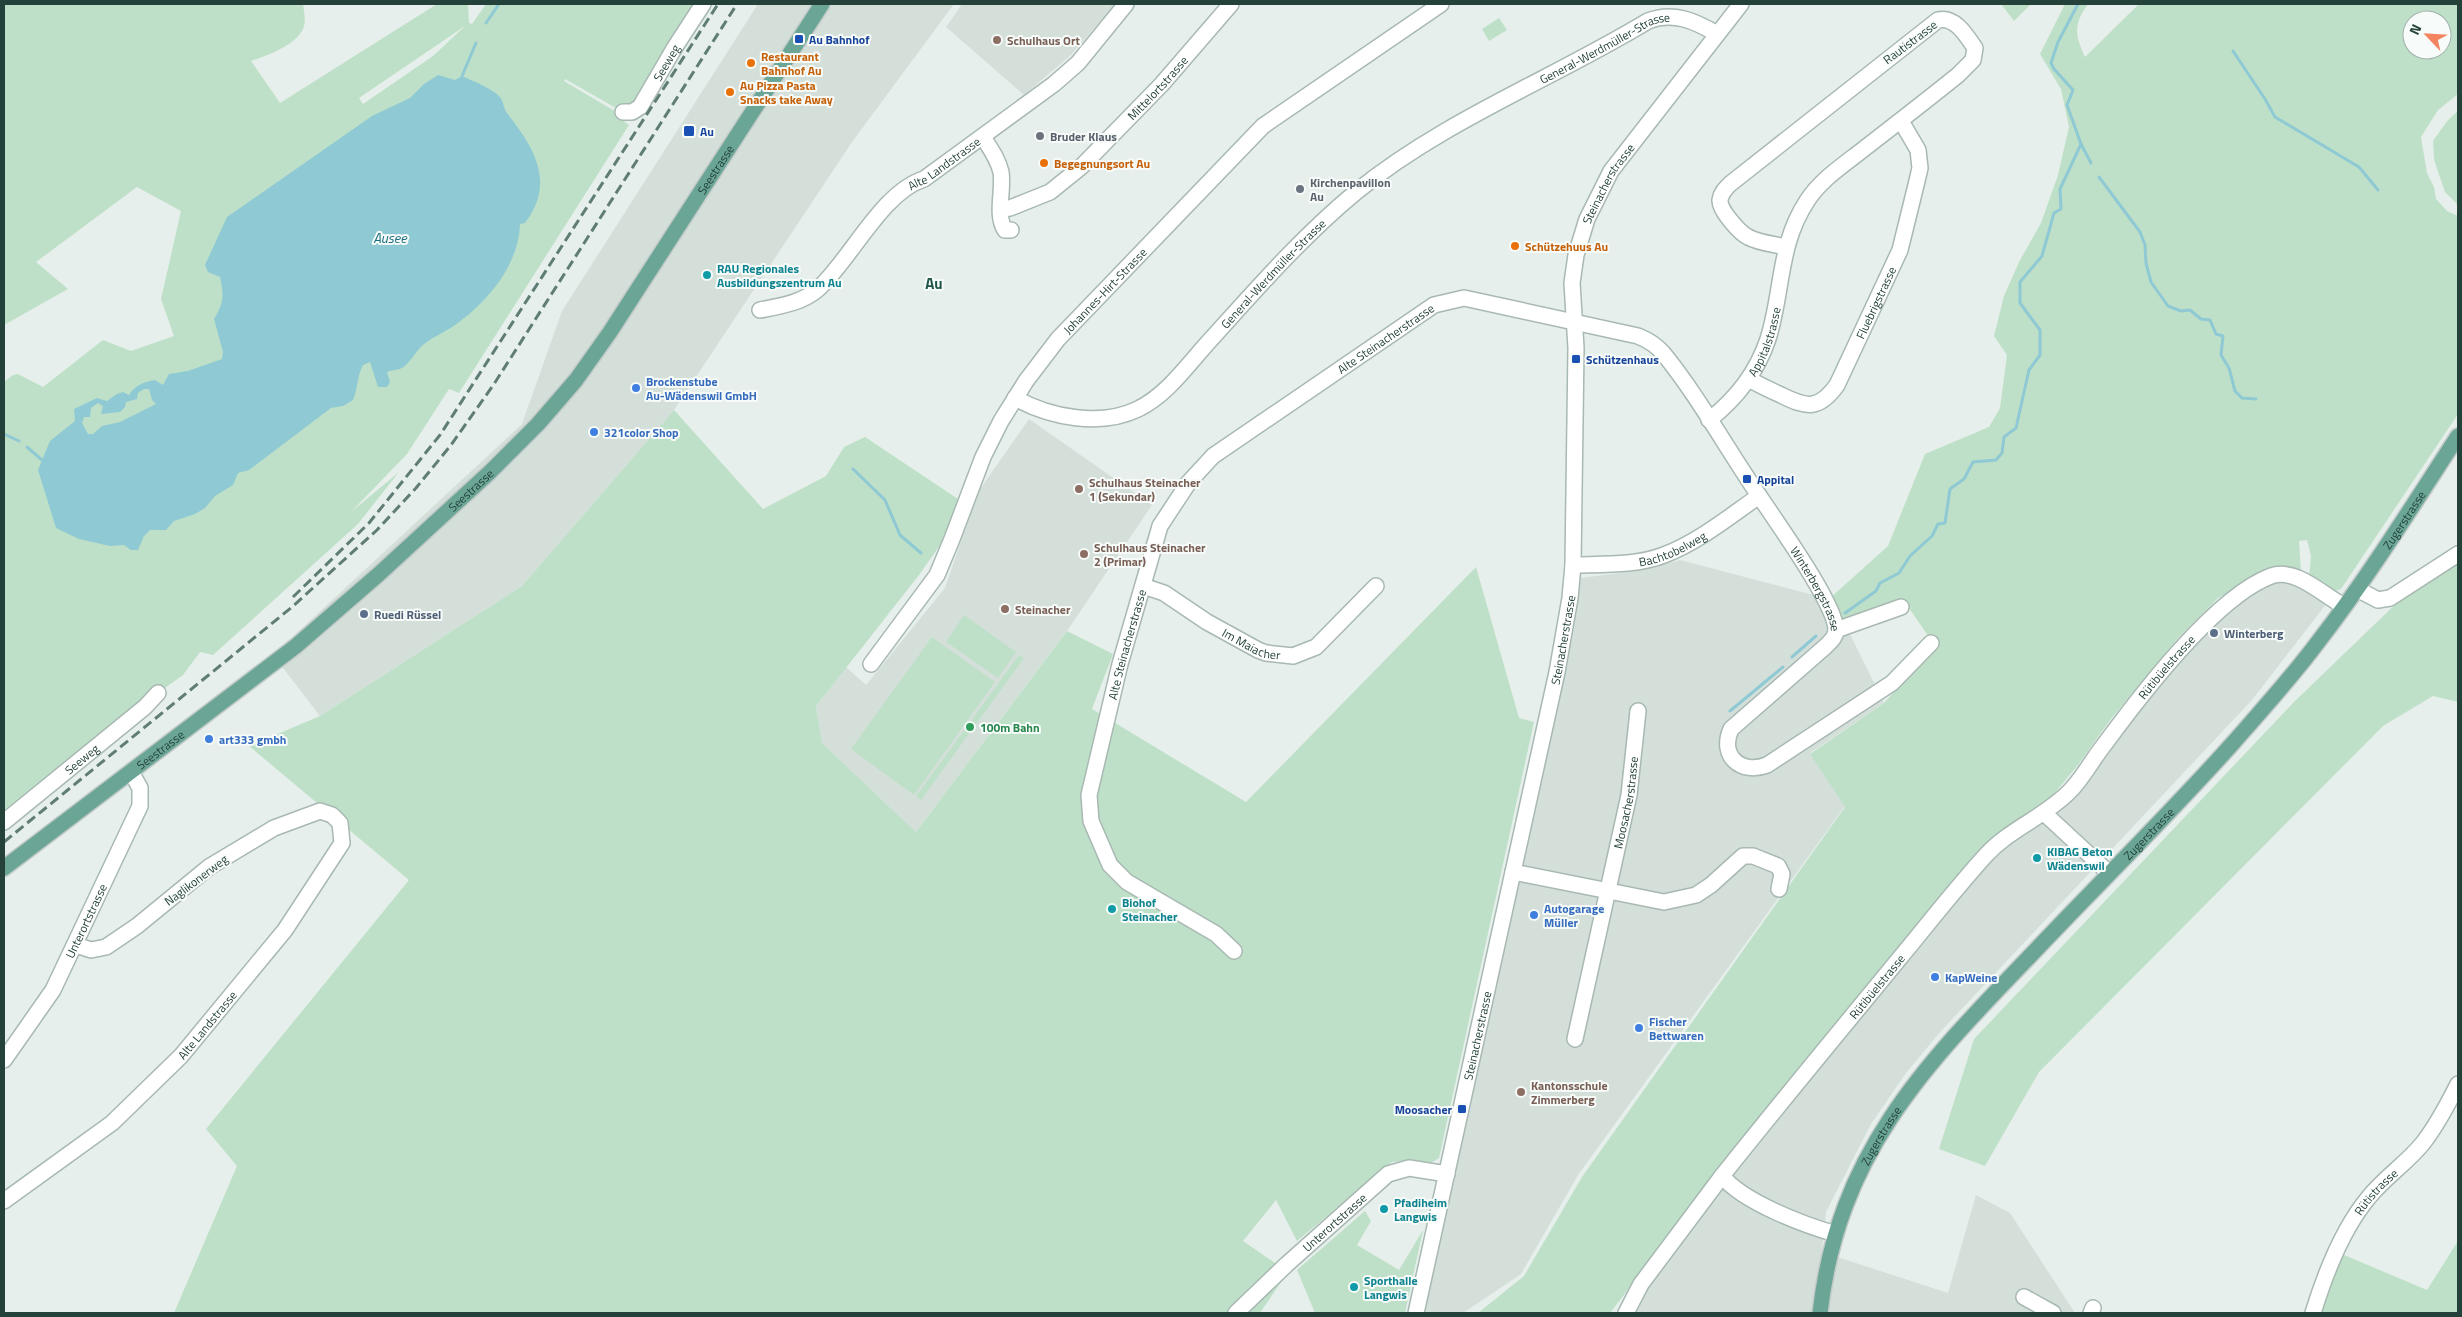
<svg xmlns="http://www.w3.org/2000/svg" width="2462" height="1317" font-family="'Titillium Web',sans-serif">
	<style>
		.built { fill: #d4dfda }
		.green { fill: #bfe0c8; fill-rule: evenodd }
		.water { fill: #8ec9d4; fill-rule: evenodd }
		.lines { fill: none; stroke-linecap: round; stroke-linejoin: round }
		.stream { stroke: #8ec9d4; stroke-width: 3 }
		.minor-casing { stroke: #a8b8b2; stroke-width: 18 }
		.major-casing { stroke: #c2cac8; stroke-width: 18 }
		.minor { stroke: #fff; stroke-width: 15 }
		.major { stroke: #6aa596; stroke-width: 15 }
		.rail { stroke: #5f7d75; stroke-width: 3; stroke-dasharray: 10 5; stroke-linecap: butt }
		.transit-dot { fill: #1a4fb4; stroke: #f7fbf9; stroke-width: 2 }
		.education-dot { fill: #8d6e63; stroke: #f7fbf9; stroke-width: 2 }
		.food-dot { fill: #e8710a; stroke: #f7fbf9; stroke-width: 2 }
		.worship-dot { fill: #6b7280; stroke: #f7fbf9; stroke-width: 2 }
		.culture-dot { fill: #0f9aa8; stroke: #f7fbf9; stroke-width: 2 }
		.shop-dot { fill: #3f7fe0; stroke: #f7fbf9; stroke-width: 2 }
		.service-dot { fill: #5c6f8a; stroke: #f7fbf9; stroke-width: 2 }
		.leisure-dot { fill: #2e9e5b; stroke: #f7fbf9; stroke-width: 2 }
		.labels { text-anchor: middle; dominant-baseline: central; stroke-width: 4; stroke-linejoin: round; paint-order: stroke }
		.transit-label { font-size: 12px; font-weight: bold; fill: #164399; stroke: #f7fbf9; text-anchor: start }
		.education-label { font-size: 12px; font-weight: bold; fill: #785e54; stroke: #f7fbf9; text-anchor: start }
		.street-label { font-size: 12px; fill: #24423a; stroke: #f7fbf9 }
		.food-label { font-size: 12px; font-weight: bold; fill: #c56008; stroke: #f7fbf9; text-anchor: start }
		.worship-label { font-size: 12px; font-weight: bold; fill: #5b616d; stroke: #f7fbf9; text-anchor: start }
		.culture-label { font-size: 12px; font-weight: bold; fill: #0d838f; stroke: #f7fbf9; text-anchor: start }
		.shop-label { font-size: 12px; font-weight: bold; fill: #366cbe; stroke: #f7fbf9; text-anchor: start }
		.service-label { font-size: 12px; font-weight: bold; fill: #4e5e75; stroke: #f7fbf9; text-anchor: start }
		.leisure-label { font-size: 12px; font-weight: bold; fill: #27864d; stroke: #f7fbf9; text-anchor: start }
		.water-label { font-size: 14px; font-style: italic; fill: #1c6f80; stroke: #f7fbf9 }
		.quarter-label { font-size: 15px; font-weight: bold; fill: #1f5548; stroke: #f7fbf9 }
	</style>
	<rect width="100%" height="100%" fill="#e6efeb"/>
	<g class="built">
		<polygon points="758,4 954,4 852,142 674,410 522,586 320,716 273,655 522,424 562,311"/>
		<polygon points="962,4 1115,4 1071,55 1024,95 946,27"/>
		<polygon points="1029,419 1152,505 1067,631 916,832 822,743 816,706 846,667 866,685 945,588 978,492"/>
		<polygon points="1680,560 1829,599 1845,624 1884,703 1810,753 1845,806 1578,1175 1521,1274 1463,1313 1419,1313 1515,898 1581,578 1643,570"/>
		<polygon points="2271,582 2301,585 2327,603 2252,700 1941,1031 1906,1073 1871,1124 1826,1212 1822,1252 1948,1293 1976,1195 2010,1213 2075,1313 1629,1313 1721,1182 1980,871 1998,852 2035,823 2218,617"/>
	</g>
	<g class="green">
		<path d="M 4,4 L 303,4 C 304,12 307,23 302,31 C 293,46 267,56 251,61 L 280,103 L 437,4 L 468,4 L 469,23 L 472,24 L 486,4 L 703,4 L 640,107 L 623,112 L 565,79 L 564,81 L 618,113 L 617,116 L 629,125 L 459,393 L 449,389 L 407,454 L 351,512 L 399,472 L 358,524 L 213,655 L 200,652 L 183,675 L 158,693 L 4,822 L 4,382 L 13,375 L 18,374 L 43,387 L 103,340 L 131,351 L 174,336 L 161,299 L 181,211 L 137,187 L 36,262 L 68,289 L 4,325 ZM 465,26 L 433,56 L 363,104 L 359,98 Z"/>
		<polygon points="2001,4 2031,4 2014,21"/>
		<path d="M 2065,4 L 2088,4 C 2073,25 2075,35 2085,57 L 2139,4 L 2458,4 L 2458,94 L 2438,110 L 2421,137 L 2427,173 L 2434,187 L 2436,199 L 2447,211 L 2458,216 L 2458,414 L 2341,589 L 2330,593 L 2309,578 L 2311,556 L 2307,540 L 2299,541 L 2301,571 L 2270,570 L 2218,598 L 2179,637 L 2110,720 L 2078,765 L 2048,801 L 2023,815 L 1979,852 L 1792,1077 L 1610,1313 L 1478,1313 L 1524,1276 L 1582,1177 L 1845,807 L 1810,754 L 1884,703 L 1935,646 L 1907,605 L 1845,624 L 1829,599 L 1888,546 L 1925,454 L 1989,427 L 2000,408 L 2007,355 L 1994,336 L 2004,296 L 2019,262 L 2041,223 L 2058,175 L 2069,127 L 2061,89 L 2040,54 ZM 2412,20 L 2442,20 L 2442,50 L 2412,50 Z"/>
		<polygon points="1499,18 1507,30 1489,41 1482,29"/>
		<polygon points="2458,111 2458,205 2445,192 2434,160 2433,141 2448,120"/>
		<polygon points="674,410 763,509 826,476 844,447 865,437 958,499 943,541 919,575 816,706 822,743 916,832 1067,631 1113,654 1092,709 1246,802 1476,567 1519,718 1534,722 1439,1158 1429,1164 1410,1160 1392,1162 1297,1241 1276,1200 1243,1241 1288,1272 1260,1313 174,1313 237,1166 206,1129 409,880 249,746 320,716 522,586"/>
		<polygon points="2458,544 2458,702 2433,696 2383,726 2039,1072 1985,1166 1939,1149 1974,1039 2295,701"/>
		<polygon points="964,615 1016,652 998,678 946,642"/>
		<polygon points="932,637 995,682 914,795 851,749"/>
		<polygon points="1019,655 1024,658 921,800 916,796"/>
		<polygon points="1365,1211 1371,1221 1357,1245 1399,1270 1423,1230 1405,1313 1315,1313 1297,1270"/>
		<polygon points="2458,1241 2458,1313 2313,1313 2337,1252 2427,1290"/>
	</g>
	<path class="water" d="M 438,75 L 455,80 L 462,76 C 475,82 489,87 499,96 C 504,101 503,108 507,113 C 534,148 556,182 525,223 L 520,224 C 519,266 485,305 452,327 C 443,333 431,338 423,345 C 416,351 410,363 402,368 C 398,370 392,370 387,372 L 390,382 L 387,387 L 378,387 L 370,362 L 363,365 C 357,376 358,388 353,400 L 343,406 L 331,408 L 249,470 L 238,473 L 233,485 L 215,496 L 205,508 L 195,514 L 174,521 L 166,530 L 150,530 L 144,536 L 138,550 L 131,550 L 124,545 L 110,546 L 79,539 L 56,528 L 38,470 L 50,441 L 75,421 L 74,409 L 97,398 L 107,401 L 117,394 L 123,392 L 129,395 C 135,385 144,382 155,380 L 163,385 L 169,374 L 188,371 L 222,359 L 223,352 L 214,319 C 224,303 224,295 220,277 L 208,272 L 205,265 L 227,217 L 372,116 L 410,98 L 424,84 ZM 144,389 L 149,389 L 152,400 L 156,404 L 120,422 L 102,426 L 93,434 L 88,434 L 82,423 L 84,417 L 90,417 L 91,408 L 98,403 L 103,406 L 101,414 L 120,412 L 125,407 L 126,402 L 137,399 L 138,393 Z"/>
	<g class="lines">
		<g class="stream">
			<polyline points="2078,4 2058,42 2051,63 2054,69 2073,90 2067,105 2081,144 2091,163"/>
			<polyline points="486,23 499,4"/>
			<polyline points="2233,51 2265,99 2275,117 2359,167 2378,190"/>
			<polyline points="462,76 476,43"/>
			<polyline points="2099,177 2140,232 2145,245 2146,263 2151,282 2168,306 2181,311 2190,310 2201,319 2210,320 2216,334 2223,336 2221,355 2229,368 2235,391 2242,398 2256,399"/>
			<polyline points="4,434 19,441"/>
			<polyline points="27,447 42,460"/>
			<polyline points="853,469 885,500 900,535 921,553"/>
			<polyline points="1845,613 1876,591 1880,583 1899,573 1910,556 1932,536 1938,524 1945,523 1950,489 1964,479 1973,462 1996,460 2002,453 2004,437 2016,428 2029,370 2040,355 2040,330 2020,303 2020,282 2042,256 2054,213 2061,209 2060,189 2081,144"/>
			<polyline points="1792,657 1816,636"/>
			<polyline points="1730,711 1783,667"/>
		</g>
		<g class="minor-casing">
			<g id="minor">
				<path id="s1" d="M 623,112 L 632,112 L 640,107 L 675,47 L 703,4"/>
				<path d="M 983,137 C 990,148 998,159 1001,172 C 1004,190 995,215 1005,230 L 1011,230"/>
				<path id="s2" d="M 1002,209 L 1010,208 L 1050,192 L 1081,167 L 1162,84 L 1231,4"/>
				<path id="s3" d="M 760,310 C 780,306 802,303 818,289 C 851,259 882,192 924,179 L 1054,84 L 1078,63 L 1126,4"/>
				<path id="s4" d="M 1749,379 C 1759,385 1770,390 1781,395 C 1807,408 1819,410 1837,385 L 1900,250 L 1917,181 L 1920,168 L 1918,150 L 1901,121"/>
				<path id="s5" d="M 1015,398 C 1051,418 1101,427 1138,409 C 1169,394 1191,360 1214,336 C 1259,286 1304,235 1356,192 C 1443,121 1552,79 1648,21 C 1673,11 1695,21 1717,34"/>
				<path id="s6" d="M 1709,420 C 1736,399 1757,372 1768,339 C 1783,292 1778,245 1807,201 C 1821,179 1845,164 1865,148 C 1896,124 1927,100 1958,75 L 1973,60 L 1975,48 C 1966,35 1955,16 1938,20 L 1730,184 C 1725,189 1721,193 1720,200 C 1719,210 1740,233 1748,237 C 1759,243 1774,244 1786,247"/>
				<path id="s7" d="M 1573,565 C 1602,564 1636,566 1664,555 C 1698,542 1729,517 1759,496"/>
				<path id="s8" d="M 1143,586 L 1164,593 L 1207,622 L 1258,650 L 1266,653 L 1293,656 L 1316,647 L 1376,586"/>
				<polyline points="2357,589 2378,600 2390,598 2458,554"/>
				<polyline points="1836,630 1901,607"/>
				<path id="s9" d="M 871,664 L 937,575 L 952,539 L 983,457 L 1001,421 L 1026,381 L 1058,339 L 1263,126 L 1441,4"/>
				<polyline points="2044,813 2109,873"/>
				<path id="s10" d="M 4,822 L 145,707 L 158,693"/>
				<polyline points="1513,872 1664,902 1696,895 1711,885 1743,856 1753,856 1778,866 1782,874 1779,889"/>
				<path id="s11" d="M 1234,951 L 1216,934 L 1127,882 L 1110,865 L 1091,821 L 1089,795 L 1120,664 L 1160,526 L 1189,482 L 1213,456 L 1434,305 L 1464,298 L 1638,336 C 1648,340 1656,345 1663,353 C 1694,391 1719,435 1746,476 C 1764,505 1836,602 1836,630 C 1836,637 1830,642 1826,646 L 1731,729 C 1719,756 1741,775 1767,765 L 1892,683 L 1931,643"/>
				<path id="s12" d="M 1575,1039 L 1629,795 L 1638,711"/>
				<path id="s13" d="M 4,1060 L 53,990 L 140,806 L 140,788 L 131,772"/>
				<path id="s14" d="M 4,1201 L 112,1123 L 181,1056 L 285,930 L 342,843 L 340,823 L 332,815 L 320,811 L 274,828 L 209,867 L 137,926 L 106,947 L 91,950 L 76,945"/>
				<path id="s15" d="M 1836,1234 C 1804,1225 1743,1202 1722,1176 C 1780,1103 1840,1031 1899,959 C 1928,924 1956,888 1986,855 C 2010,829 2044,817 2069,792 C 2083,778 2092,760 2104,745 C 2140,696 2215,597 2271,576 C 2296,567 2324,596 2344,606"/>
				<polyline points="2024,1297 2053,1313"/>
				<path id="s16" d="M 1236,1313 L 1286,1265 L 1388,1174 L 1409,1168 L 1447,1174"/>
				<path id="s17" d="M 1416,1313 L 1557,672 L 1570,598 L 1573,565 L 1576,348 L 1572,283 L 1576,255 L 1587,219 L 1611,171 L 1741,4"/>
				<polyline points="1626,1313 1641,1284 1722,1176"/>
				<polyline points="2091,1313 2093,1308"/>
				<path id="s18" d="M 2313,1313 C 2325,1274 2342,1229 2369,1197 C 2385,1177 2407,1163 2423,1143 C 2437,1125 2448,1104 2458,1084"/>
			</g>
		</g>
		<g class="major-casing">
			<g id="major">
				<path id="s19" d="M 4,868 L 296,646 L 379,574 L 490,472 L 538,424 L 576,380 L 610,332 L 822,4"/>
				<path id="s20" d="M 1820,1313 C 1838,1153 1925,1065 2031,955 C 2098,884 2168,816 2233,743 C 2262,710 2292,677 2318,642 C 2369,576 2413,505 2458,436"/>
			</g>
		</g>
		<use href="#minor" class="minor"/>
		<use href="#major" class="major"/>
		<g class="rail">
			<polyline points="293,597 369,523 440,435 718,4"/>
			<polyline points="4,842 292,607 377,530 416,488 451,445 494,384 737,4"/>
		</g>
	</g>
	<g class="transit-dot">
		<rect x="794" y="34" width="10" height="10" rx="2.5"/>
		<rect x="683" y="125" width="12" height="12" rx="2.5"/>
		<rect x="1571" y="354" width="10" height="10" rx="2.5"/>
		<rect x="1742" y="474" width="10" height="10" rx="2.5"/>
		<rect x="1457" y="1104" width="10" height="10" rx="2.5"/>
	</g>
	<g class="education-dot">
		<circle cx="997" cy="40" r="5"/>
		<circle cx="1079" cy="489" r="5"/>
		<circle cx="1084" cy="554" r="5"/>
		<circle cx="1005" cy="609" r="5"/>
		<circle cx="1521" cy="1092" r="5"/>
	</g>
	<g class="food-dot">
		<circle cx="751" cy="63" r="5"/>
		<circle cx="730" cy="92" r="5"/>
		<circle cx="1044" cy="163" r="5"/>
		<circle cx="1515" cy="246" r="5"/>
	</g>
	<g class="worship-dot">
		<circle cx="1040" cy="136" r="5"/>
		<circle cx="1300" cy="189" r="5"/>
	</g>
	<g class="culture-dot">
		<circle cx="707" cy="275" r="5"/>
		<circle cx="2037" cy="858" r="5"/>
		<circle cx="1112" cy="909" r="5"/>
		<circle cx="1384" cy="1209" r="5"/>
		<circle cx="1354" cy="1287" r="5"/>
	</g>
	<g class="shop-dot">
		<circle cx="636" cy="388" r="5"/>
		<circle cx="594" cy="432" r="5"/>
		<circle cx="209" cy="739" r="5"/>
		<circle cx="1534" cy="915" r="5"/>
		<circle cx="1935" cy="977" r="5"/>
		<circle cx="1639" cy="1028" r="5"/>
	</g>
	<g class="service-dot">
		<circle cx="364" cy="614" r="5"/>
		<circle cx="2214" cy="633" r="5"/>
	</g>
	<circle class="leisure-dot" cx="970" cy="727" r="5"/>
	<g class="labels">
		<g class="transit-label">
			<text x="809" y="39">Au Bahnhof</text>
			<text x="700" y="131">Au</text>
			<text x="1586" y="359">Schützenhaus</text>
			<text x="1757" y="479">Appital</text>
			<text x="1452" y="1109" text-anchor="end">Moosacher</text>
		</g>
		<g class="education-label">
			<text x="1007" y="40">Schulhaus Ort</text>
			<text x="1089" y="482">Schulhaus Steinacher<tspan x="1089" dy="14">1 (Sekundar)</tspan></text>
			<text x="1094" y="547">Schulhaus Steinacher<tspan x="1094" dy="14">2 (Primar)</tspan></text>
			<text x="1015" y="609">Steinacher</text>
			<text x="1531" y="1085">Kantonsschule<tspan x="1531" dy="14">Zimmerberg</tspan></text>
		</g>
		<g class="street-label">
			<text transform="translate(1910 42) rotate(-37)">Rautistrasse</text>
			<text stroke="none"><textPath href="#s5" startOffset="725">General-Werdmüller-Strasse</textPath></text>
			<text stroke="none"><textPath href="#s1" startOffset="70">Seeweg</textPath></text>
			<text stroke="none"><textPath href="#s2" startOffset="201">Mittelortstrasse</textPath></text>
			<text stroke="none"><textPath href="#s3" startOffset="242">Alte Landstrasse</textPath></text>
			<text stroke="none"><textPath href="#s19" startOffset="1006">Seestrasse</textPath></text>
			<text stroke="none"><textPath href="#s17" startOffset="1154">Steinacherstrasse</textPath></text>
			<text stroke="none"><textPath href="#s5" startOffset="320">General-Werdmüller-Strasse</textPath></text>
			<text stroke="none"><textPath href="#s9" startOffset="445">Johannes-Hirt-Strasse</textPath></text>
			<text stroke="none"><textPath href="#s4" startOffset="192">Fluebrigstrasse</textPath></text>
			<text stroke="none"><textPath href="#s11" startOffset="801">Alte Steinacherstrasse</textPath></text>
			<text stroke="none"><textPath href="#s6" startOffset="98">Appitalstrasse</textPath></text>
			<text stroke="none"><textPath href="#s19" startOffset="601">Seestrasse</textPath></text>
			<text stroke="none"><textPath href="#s20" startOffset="999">Zugerstrasse</textPath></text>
			<text stroke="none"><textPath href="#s7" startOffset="102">Bachtobelweg</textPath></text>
			<text stroke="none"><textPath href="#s11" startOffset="1381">Winterbergstrasse</textPath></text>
			<text stroke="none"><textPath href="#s17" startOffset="689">Steinacherstrasse</textPath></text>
			<text stroke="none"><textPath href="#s8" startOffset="124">Im Maiacher</textPath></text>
			<text stroke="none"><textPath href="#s11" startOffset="381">Alte Steinacherstrasse</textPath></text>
			<text stroke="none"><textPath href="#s15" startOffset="808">Rütibüelstrasse</textPath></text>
			<text stroke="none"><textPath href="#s19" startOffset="196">Seestrasse</textPath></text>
			<text stroke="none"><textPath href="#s10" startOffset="100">Seeweg</textPath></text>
			<text stroke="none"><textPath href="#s12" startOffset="242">Moosacherstrasse</textPath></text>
			<text stroke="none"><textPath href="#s20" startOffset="594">Zugerstrasse</textPath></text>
			<text transform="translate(196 880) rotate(-37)">Naglikonerweg</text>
			<text stroke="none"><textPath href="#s13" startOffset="162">Unterortstrasse</textPath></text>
			<text stroke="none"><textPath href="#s15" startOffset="374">Rütibüelstrasse</textPath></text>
			<text stroke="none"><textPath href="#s14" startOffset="270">Alte Landstrasse</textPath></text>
			<text stroke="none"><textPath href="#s17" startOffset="284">Steinacherstrasse</textPath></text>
			<text stroke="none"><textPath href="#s20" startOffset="189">Zugerstrasse</textPath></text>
			<text stroke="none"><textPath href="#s18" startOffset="138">Rütistrasse</textPath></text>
			<text stroke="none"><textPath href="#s16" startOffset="134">Unterortstrasse</textPath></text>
		</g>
		<g class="food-label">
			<text x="761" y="56">Restaurant<tspan x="761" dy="14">Bahnhof Au</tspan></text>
			<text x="740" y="85">Au Pizza Pasta<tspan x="740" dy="14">Snacks take Away</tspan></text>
			<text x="1054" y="163">Begegnungsort Au</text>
			<text x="1525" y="246">Schützehuus Au</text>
		</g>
		<g class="worship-label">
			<text x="1050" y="136">Bruder Klaus</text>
			<text x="1310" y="182">Kirchenpavillon<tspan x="1310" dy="14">Au</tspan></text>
		</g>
		<g class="culture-label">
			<text x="717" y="268">RAU Regionales<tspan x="717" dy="14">Ausbildungszentrum Au</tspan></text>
			<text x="2047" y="851">KIBAG Beton<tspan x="2047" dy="14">Wädenswil</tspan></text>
			<text x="1122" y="902">Biohof<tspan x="1122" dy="14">Steinacher</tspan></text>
			<text x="1394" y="1202">Pfadiheim<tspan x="1394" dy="14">Langwis</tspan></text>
			<text x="1364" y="1280">Sporthalle<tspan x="1364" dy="14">Langwis</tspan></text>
		</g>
		<g class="shop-label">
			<text x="646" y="381">Brockenstube<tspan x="646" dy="14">Au-Wädenswil GmbH</tspan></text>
			<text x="604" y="432">321color Shop</text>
			<text x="219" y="739">art333 gmbh</text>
			<text x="1544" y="908">Autogarage<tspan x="1544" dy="14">Müller</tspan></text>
			<text x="1945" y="977">KapWeine</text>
			<text x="1649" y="1021">Fischer<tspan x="1649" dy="14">Bettwaren</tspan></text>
		</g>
		<g class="service-label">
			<text x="374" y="614">Ruedi Rüssel</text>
			<text x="2224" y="633">Winterberg</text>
		</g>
		<g class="leisure-label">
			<text x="980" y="727">100m Bahn</text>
		</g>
		<g class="water-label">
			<text x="390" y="237">Ausee</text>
		</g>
		<g class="quarter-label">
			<text x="934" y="283">Au</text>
		</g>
	</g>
	<rect width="2462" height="1317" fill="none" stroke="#24423a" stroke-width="10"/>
	<g transform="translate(2427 35) rotate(295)"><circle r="24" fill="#f7fbf9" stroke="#a3b1ad"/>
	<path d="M0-4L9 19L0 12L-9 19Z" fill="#f4845f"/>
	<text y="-8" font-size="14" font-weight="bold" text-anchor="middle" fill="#24423a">N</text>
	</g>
</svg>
